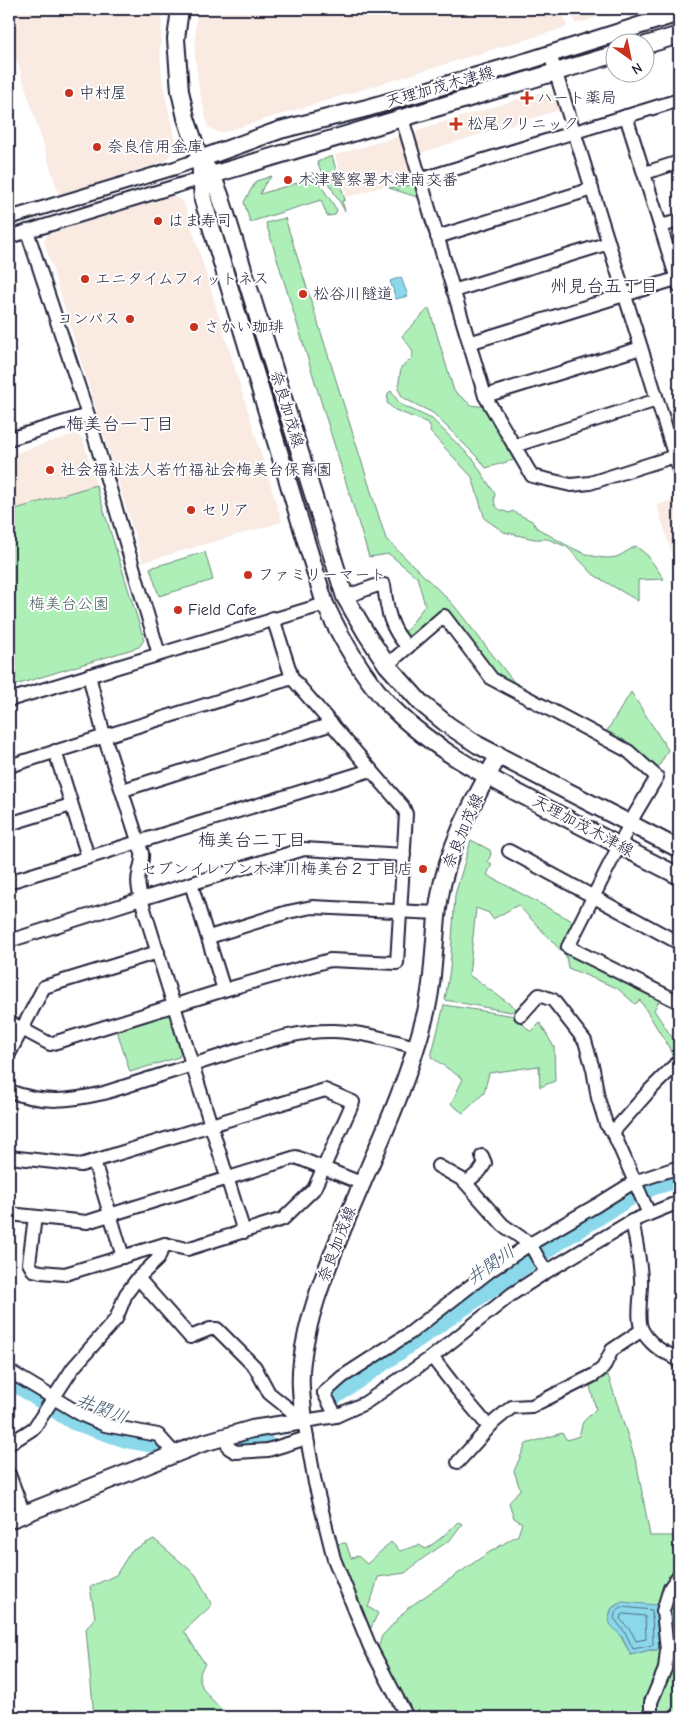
<svg xmlns="http://www.w3.org/2000/svg" width="688" height="1726" font-family="'Comic Neue','Klee One',sans-serif">
	<style>
		.built { fill: #f9eae2 }
		.green { fill: #aeefb8; stroke: #68887a; fill-rule: evenodd }
		.water { fill: #8bd8ea; stroke: #618fa4 }
		.lines { fill: none; stroke-linecap: round; stroke-linejoin: round }
		.shore { stroke: #4c6b81; stroke-width: 1 }
		.river { stroke: #8bd8ea; stroke-width: 16 }
		.minor-casing { stroke: #22223b; stroke-width: 16 }
		.major-casing { stroke: #22223b; stroke-width: 20 }
		.minor { stroke: #fff; stroke-width: 12 }
		.major { stroke: #fff; stroke-width: 16 }
		.poi-dot { fill: #c8321e; stroke: #fff; stroke-width: 2 }
		.labels { text-anchor: middle; dominant-baseline: central; stroke-width: 4; stroke-linejoin: round; paint-order: stroke }
		.street-label { font-size: 16px; fill: #22223b; stroke: #fff }
		.poi-label { font-size: 16px; fill: #22223b; stroke: #fff; text-anchor: start }
		.park-label { font-size: 16px; fill: #4c6060; stroke: #fff }
		.neighbourhood-label { font-size: 18px; fill: #22223b; stroke: #fff }
		.water-label { font-size: 18px; font-style: italic; fill: #425970; stroke: #fff }
	</style>
	<rect width="100%" height="100%" fill="#fff"/>
	<filter id="ink" filterUnits="userSpaceOnUse"><feTurbulence type="fractalNoise" baseFrequency=".02" numOctaves="2"/><feDisplacementMap in="SourceGraphic" scale="10" xChannelSelector="R" yChannelSelector="G"/><feConvolveMatrix kernelMatrix="1 2 1 2 8 2 1 2 1" color-interpolation-filters="sRGB"/></filter>
	<g filter="url(#ink)">
		<g class="built">
			<polygon points="11,9 163,9 160,49 162,80 176,146 166,161 59,195 9,35 9,14"/>
			<polygon points="197,9 562,9 567,27 220,133 208,127 199,89 195,57 196,19"/>
			<polygon points="571,9 625,9 575,24"/>
			<polygon points="545,91 554,95 559,110 420,153 415,136 418,130"/>
			<polygon points="396,137 402,140 414,181 389,185 347,197 335,155"/>
			<polygon points="172,196 184,202 282,522 143,562 44,241 48,234"/>
			<polygon points="75,434 83,439 96,485 9,511 9,455"/>
			<polygon points="679,498 679,576 657,505"/>
		</g>
		<g class="green">
			<polygon points="332,156 345,200 342,201 345,211 319,167 317,162"/>
			<polygon points="312,172 337,210 335,215 327,216 321,200 250,222 244,202 256,181 272,176 264,185 260,194 314,178"/>
			<polygon points="416,184 420,198 389,188"/>
			<polygon points="285,218 386,539 452,603 521,691 494,675 445,610 411,638 405,638 400,634 407,630 425,605 417,577 389,554 369,557 266,223"/>
			<path d="M 429,308 L 454,391 L 471,405 L 486,407 L 517,459 L 486,468 L 479,459 L 433,413 L 403,398 L 398,389 L 401,367 C 420,355 413,351 402,336 Z"/>
			<path d="M 391,391 L 400,404 L 432,419 L 476,462 L 476,464 L 495,494 C 492,508 499,510 510,513 L 512,511 L 532,521 L 537,528 C 559,540 590,563 616,557 C 620,556 630,549 636,546 L 648,556 L 664,579 L 638,580 L 638,601 L 594,575 L 567,547 L 548,539 L 534,539 L 504,532 L 485,519 L 472,477 L 430,432 L 431,428 L 428,423 L 395,410 L 387,403 L 388,393 Z"/>
			<polygon points="96,485 144,640 139,647 9,687 9,511"/>
			<polygon points="205,552 213,580 159,596 150,568"/>
			<polygon points="631,692 668,750 657,770 605,734"/>
			<polygon points="471,840 490,850 491,854 488,861 492,864 487,875 574,922 563,944 661,997 654,1010 679,1048 679,1053 676,1059 640,1000 635,1004 617,988 568,968 566,956 518,905 493,919 489,913 476,908 469,975 517,1009 511,1012 445,1000 450,969 455,895"/>
			<polygon points="444,1005 515,1016 531,1032 540,1023 554,1047 555,1081 540,1087 539,1066 489,1073 484,1093 463,1113 451,1104 463,1079 431,1057"/>
			<polygon points="166,1012 171,1015 182,1051 179,1057 130,1072 116,1028"/>
			<path d="M 608,1375 L 637,1465 L 650,1536 L 679,1536 L 679,1717 L 413,1717 L 377,1651 L 382,1636 L 408,1608 L 485,1555 L 518,1535 L 522,1523 L 514,1518 L 509,1503 L 520,1489 L 514,1471 L 526,1444 L 562,1433 L 567,1440 L 579,1436 L 583,1422 L 596,1409 L 590,1386 ZM 617,1604 L 657,1622 L 659,1646 L 655,1651 L 649,1650 L 631,1655 L 609,1615 L 612,1608 Z"/>
			<polygon points="458,1522 462,1524 450,1540 422,1559 405,1573 378,1577 373,1595 368,1607 378,1613 369,1632 351,1592 336,1544 346,1543 351,1558 358,1556 367,1564 391,1542 400,1551 419,1545 426,1549 441,1538"/>
			<path d="M 154,1539 L 196,1575 L 212,1605 L 184,1631 L 205,1664 C 190,1684 211,1697 224,1712 L 225,1717 L 94,1717 L 86,1629 L 95,1617 L 90,1587 L 116,1575 L 131,1551 Z"/>
		</g>
		<g class="water">
			<polygon points="401,277 408,296 396,299 390,281"/>
			<polygon points="622,1602 657,1605 659,1646 657,1650 649,1650 631,1655 622,1637 610,1624 609,1618 612,1608"/>
		</g>
		<g class="lines">
			<g class="shore">
				<polygon points="622,1607 652,1610 653,1645 633,1649 626,1634 614,1618 616,1611"/>
				<polygon points="624,1614 645,1616 646,1639 636,1641 631,1631 620,1619 621,1616"/>
			</g>
			<g class="river">
				<polyline points="9,1380 73,1422 126,1440 160,1446"/>
				<polyline points="333,1398 564,1239 630,1198 654,1187 679,1180"/>
				<polyline points="246,1446 266,1442"/>
			</g>
			<g class="minor-casing">
				<g id="minor">
					<polyline points="550,54 679,470"/>
					<polyline points="626,116 679,286"/>
					<polyline points="402,118 485,396 532,476 571,485 590,483 675,456"/>
					<polyline points="645,173 679,162"/>
					<polyline points="419,180 679,100"/>
					<polyline points="9,218 175,168 200,159"/>
					<polyline points="661,226 679,221"/>
					<polyline points="27,231 88,415 159,654"/>
					<polyline points="9,237 209,176"/>
					<polyline points="437,237 592,189"/>
					<polyline points="453,291 609,243"/>
					<polyline points="469,343 679,278"/>
					<polyline points="485,396 641,348"/>
					<polyline points="9,439 88,415"/>
					<polyline points="514,446 657,400"/>
					<path d="M 345,597 L 375,586 L 384,585 C 387,610 390,629 408,647"/>
					<polyline points="387,665 444,616 492,679 628,751 657,777 635,814 568,947 679,1002"/>
					<path d="M 89,675 L 104,736 L 142,853 C 143,861 140,866 139,874 C 137,883 139,890 141,899 L 304,849 L 404,855"/>
					<polyline points="9,700 325,604"/>
					<polyline points="55,751 88,857"/>
					<polyline points="9,766 292,678"/>
					<polyline points="123,790 332,724"/>
					<polyline points="9,824 71,805"/>
					<polyline points="509,851 679,943"/>
					<polyline points="9,882 371,770"/>
					<polyline points="191,884 224,990"/>
					<polyline points="209,937 288,912 312,907 437,913"/>
					<polyline points="9,941 141,899 244,1232"/>
					<polyline points="521,1015 539,995 553,1000 585,1041 593,1069 598,1098 606,1124 613,1132 649,1214"/>
					<polyline points="9,1022 50,1044 224,990 330,960 397,963 406,814 403,807 292,678 273,618"/>
					<polyline points="9,1054 44,987 158,952"/>
					<path d="M 9,1091 C 43,1104 69,1101 104,1093 C 145,1080 186,1067 227,1054 C 262,1043 297,1030 334,1031 C 362,1032 389,1040 416,1047"/>
					<polyline points="613,1132 650,1090 679,1061"/>
					<polyline points="9,1157 81,1165 325,1090 353,1102 314,1189 283,1219 187,1249 165,1244 65,1274 41,1272 33,1270 29,1263 35,1217"/>
					<polyline points="94,1161 123,1257"/>
					<polyline points="438,1166 463,1180 503,1225 530,1244 546,1272"/>
					<polyline points="466,1183 480,1171 485,1163 482,1156"/>
					<polyline points="9,1214 87,1222 296,1157 361,1183"/>
					<path d="M 632,1221 C 636,1241 640,1259 641,1279 C 642,1293 636,1318 642,1330 C 646,1338 656,1348 664,1352 C 670,1355 675,1356 679,1363"/>
					<polyline points="138,1278 157,1260 165,1244"/>
					<polyline points="432,1357 456,1388 489,1427"/>
					<polyline points="9,1371 82,1415 105,1425 158,1435 174,1453"/>
					<polyline points="336,1416 324,1393 342,1377 410,1333 491,1270 530,1244 597,1205 634,1182 679,1167"/>
					<polyline points="304,1421 336,1416 365,1403 432,1357 512,1294 546,1272 632,1221 679,1202"/>
					<polyline points="224,1436 229,1448 236,1452 268,1450 307,1438"/>
					<polyline points="9,1444 34,1428 73,1368 116,1319 126,1294 138,1278 190,1337 210,1329 217,1329 255,1367 269,1393 304,1421 315,1483 334,1559 370,1647 407,1717"/>
					<polyline points="458,1462 495,1421 512,1407 532,1406 594,1375 603,1368 612,1350 642,1330"/>
					<polyline points="9,1474 24,1514"/>
					<polyline points="651,1717 651,1702 665,1669 667,1650 663,1611 670,1588 679,1575"/>
				</g>
			</g>
			<g class="major-casing">
				<g id="major">
					<path d="M 180,9 L 176,39 L 180,91 L 186,118 L 200,159 L 203,200 L 325,604 C 341,638 359,671 385,700 C 427,747 486,776 541,805 C 587,829 633,853 679,876"/>
					<polyline points="646,45 679,35"/>
					<polyline points="200,159 280,130 367,108 528,61 679,13"/>
					<polyline points="202,162 212,175 220,195 345,597 366,633 387,665 421,703 448,725 478,745 679,849"/>
					<polyline points="212,175 616,54"/>
					<path d="M 9,1520 L 200,1444 L 252,1429 L 304,1421 C 302,1401 299,1381 302,1361 C 307,1319 323,1278 339,1238 C 368,1166 404,1096 424,1020 C 435,981 433,941 439,901 C 447,848 473,801 499,755"/>
				</g>
			</g>
			<use href="#minor" class="minor"/>
			<use href="#major" class="major"/>
		</g>
	</g>
	<g class="poi-dot">
		<circle cx="69" cy="93" r="5"/>
		<path d="M524.5 90.5h5v5h5v5h-5v5h-5v-5h-5v-5h5z"/>
		<path d="M453.5 116.5h5v5h5v5h-5v5h-5v-5h-5v-5h5z"/>
		<circle cx="97" cy="147" r="5"/>
		<circle cx="288" cy="180" r="5"/>
		<circle cx="158" cy="221" r="5"/>
		<circle cx="85" cy="279" r="5"/>
		<circle cx="303" cy="294" r="5"/>
		<circle cx="130" cy="319" r="5"/>
		<circle cx="194" cy="327" r="5"/>
		<circle cx="50" cy="470" r="5"/>
		<circle cx="191" cy="510" r="5"/>
		<circle cx="248" cy="575" r="5"/>
		<circle cx="178" cy="610" r="5"/>
		<circle cx="423" cy="869" r="5"/>
	</g>
	<g class="labels">
		<g class="street-label">
			<text transform="translate(440 87) rotate(-16)">天理加茂木津線</text>
			<text transform="translate(287 409) rotate(73)">奈良加茂線</text>
			<text transform="translate(583 826) rotate(28)">天理加茂木津線</text>
			<text transform="translate(463 831) rotate(-67)">奈良加茂線</text>
			<text transform="translate(337 1244) rotate(-69)">奈良加茂線</text>
		</g>
		<g class="poi-label">
			<text x="79" y="93">中村屋</text>
			<text x="537" y="98">ハート薬局</text>
			<text x="467" y="124">松尾クリニック</text>
			<text x="107" y="147">奈良信用金庫</text>
			<text x="298" y="180">木津警察署木津南交番</text>
			<text x="168" y="221">はま寿司</text>
			<text x="95" y="279">エニタイムフィットネス</text>
			<text x="313" y="294">松谷川隧道</text>
			<text x="120" y="319" text-anchor="end">コンパス</text>
			<text x="204" y="327">さかい珈琲</text>
			<text x="60" y="470">社会福祉法人若竹福祉会梅美台保育園</text>
			<text x="201" y="510">セリア</text>
			<text x="258" y="575">ファミリーマート</text>
			<text x="188" y="610">Field Cafe</text>
			<text x="413" y="869" text-anchor="end">セブンイレブン木津川梅美台２丁目店</text>
		</g>
		<g class="park-label">
			<text x="69" y="604">梅美台公園</text>
		</g>
		<g class="neighbourhood-label">
			<text x="604" y="286">州見台五丁目</text>
			<text x="120" y="424">梅美台一丁目</text>
			<text x="252" y="840">梅美台二丁目</text>
		</g>
		<g class="water-label">
			<text transform="translate(491 1265) rotate(-35)">井関川</text>
			<text transform="translate(102 1409) rotate(21)">井関川</text>
		</g>
	</g>
	<rect width="688" height="1726" fill="none" stroke="#fff" stroke-width="30"/>
	<rect x="15" y="15" width="658" height="1696" fill="none" stroke="#22223b" stroke-width="2" filter="url(#ink)"/>
	<g transform="translate(630 58) rotate(147)"><circle r="24" fill="#ffffff" stroke="#a7a7b1"/>
	<path d="M0-4L9 19L0 12L-9 19Z" fill="#c8321e"/>
	<text y="-8" font-size="14" font-weight="bold" text-anchor="middle" fill="#22223b">N</text>
	</g>
</svg>
